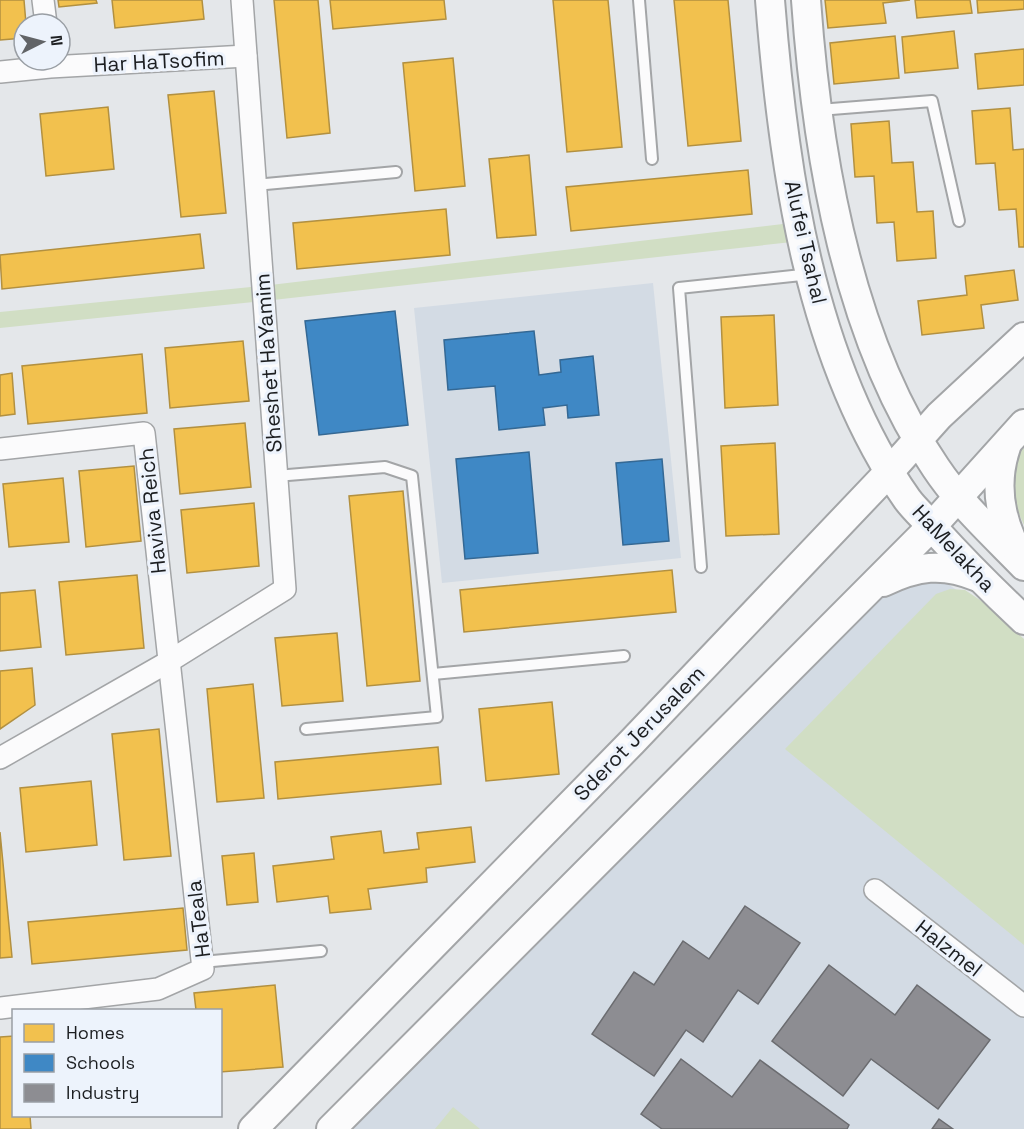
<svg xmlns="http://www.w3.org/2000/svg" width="1024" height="1129" font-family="'Space Grotesk',sans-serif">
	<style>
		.built { fill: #d3dbe4 }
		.green { fill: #d1dec4 }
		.homes { fill: #f2c14e; stroke: #b29040; stroke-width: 1.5 }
		.schools { fill: #3f88c5; stroke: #346894; stroke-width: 1.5 }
		.industry { fill: #8d8d92; stroke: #6b6c70; stroke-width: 1.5 }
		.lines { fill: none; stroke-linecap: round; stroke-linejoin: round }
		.service-casing { stroke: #a3a5a7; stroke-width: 14 }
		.minor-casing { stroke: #a3a5a7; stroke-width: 24 }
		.secondary-casing { stroke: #a3a5a7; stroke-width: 32 }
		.service { stroke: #fbfbfc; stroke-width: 10 }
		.minor { stroke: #fbfbfc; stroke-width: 21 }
		.secondary { stroke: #fbfbfc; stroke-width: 28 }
		.labels { text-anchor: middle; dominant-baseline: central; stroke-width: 6; stroke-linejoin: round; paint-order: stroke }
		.street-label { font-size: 21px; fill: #1c1e21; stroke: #edf3fc }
	</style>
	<rect width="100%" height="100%" fill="#e4e7ea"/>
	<g class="built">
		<polygon points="653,283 681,558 442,583 414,308"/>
		<polygon points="921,580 945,582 958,591 1024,654 1024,1129 348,1129 878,599 900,586"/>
	</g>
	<g class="green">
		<polygon points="791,223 792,242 264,301 0,328 0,312 262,286"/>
		<path d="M 1024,448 L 1024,525 C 1013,503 1004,467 1024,448 Z"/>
		<polygon points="950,589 965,590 983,602 1024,639 1024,945 785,749 936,594"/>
		<polygon points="453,1107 480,1129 435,1129"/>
	</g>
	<g class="homes">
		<polygon points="0,0 24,0 26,24 24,24 24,38 0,40"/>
		<polygon points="58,0 96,0 97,3 59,7"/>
		<polygon points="112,0 202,0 204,19 115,28"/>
		<polygon points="274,0 318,0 330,133 287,138"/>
		<polygon points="330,0 444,0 446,19 333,29"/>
		<polygon points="553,0 608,0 622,147 567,152"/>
		<polygon points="674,0 728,0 741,141 688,146"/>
		<polygon points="825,0 910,0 883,3 886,23 828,28"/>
		<polygon points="915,0 970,0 972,13 917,18"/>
		<polygon points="977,0 1024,0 1024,9 978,13"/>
		<polygon points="954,31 958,68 905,73 902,37"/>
		<polygon points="895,36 899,78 834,84 830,43"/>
		<polygon points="1024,49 1024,85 978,89 975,54"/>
		<polygon points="453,58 465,186 415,191 403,63"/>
		<polygon points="214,91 226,213 181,217 168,95"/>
		<polygon points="108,107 114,169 46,176 40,114"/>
		<polygon points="1010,108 1013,150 1024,149 1024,247 1019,247 1016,209 999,210 995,163 976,164 972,111"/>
		<polygon points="889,121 892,163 913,162 917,212 933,211 936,258 897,261 894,222 877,223 874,176 855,177 851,124"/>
		<polygon points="529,155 536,235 497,238 489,159"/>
		<polygon points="748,170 752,214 571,231 566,187"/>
		<polygon points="446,209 450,255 297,269 293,223"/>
		<polygon points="200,234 204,268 2,289 0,255"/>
		<polygon points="1014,270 1018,300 981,305 984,328 922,335 918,301 967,295 965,276"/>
		<polygon points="774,315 778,405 725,408 721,317"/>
		<polygon points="243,341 249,401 170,408 165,348"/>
		<polygon points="142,354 147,413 28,424 22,366"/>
		<polygon points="12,373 15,414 0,416 0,375"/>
		<polygon points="245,423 251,487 180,494 174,429"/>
		<polygon points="775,443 779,534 726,536 721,446"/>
		<polygon points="134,466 141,541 86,547 79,471"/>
		<polygon points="63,478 69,542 9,547 3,484"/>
		<polygon points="403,491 420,681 367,686 349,496"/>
		<polygon points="254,503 259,566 187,573 181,510"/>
		<polygon points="672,570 676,612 464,632 460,590"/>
		<polygon points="137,575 144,648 66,655 59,582"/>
		<polygon points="35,590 41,647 0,651 0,593"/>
		<polygon points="337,633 343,701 282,706 275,638"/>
		<polygon points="32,668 35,705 0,729 0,671"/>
		<polygon points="253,684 264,798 217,802 207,689"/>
		<polygon points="552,702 559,774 486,781 479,709"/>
		<polygon points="159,729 171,856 124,860 112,734"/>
		<polygon points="438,747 441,784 278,799 275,762"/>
		<polygon points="91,781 97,845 26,852 20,788"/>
		<polygon points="471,827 475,862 426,868 427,882 368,889 371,909 330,913 328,896 277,902 273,866 334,859 331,837 381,831 384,853 419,849 417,833"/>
		<polygon points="0,832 12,957 0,958"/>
		<polygon points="254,853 258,902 227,905 222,856"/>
		<polygon points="183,908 187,950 32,964 28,922"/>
		<polygon points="275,985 283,1067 220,1072 220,1010 196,1010 194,993"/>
		<polygon points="14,1036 14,1116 30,1116 31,1129 0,1129 0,1037"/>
	</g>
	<g class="schools">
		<polygon points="395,311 408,425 319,435 305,321"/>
		<polygon points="534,331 539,375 561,372 560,360 593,356 599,415 568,418 567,405 543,408 545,425 499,430 495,386 448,390 444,340"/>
		<polygon points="529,452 538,553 465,559 456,459"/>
		<polygon points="662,459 669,541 623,545 616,463"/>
	</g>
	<g class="industry">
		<polygon points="745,906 800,943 758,1004 738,990 703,1042 686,1030 654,1076 592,1034 634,972 654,985 683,941 709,959"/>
		<polygon points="829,965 895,1015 917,985 990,1040 938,1109 871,1059 843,1096 772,1041"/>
		<polygon points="681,1059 732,1097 760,1060 849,1125 847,1129 662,1129 641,1114"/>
		<polygon points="939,1119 953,1129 932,1129"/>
	</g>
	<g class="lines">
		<g class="service-casing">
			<g id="service">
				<polyline points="639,0 652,159"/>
				<polyline points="819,110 932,101 959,221"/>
				<polyline points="255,185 396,172"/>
				<polyline points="276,476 385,467 412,476 437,717 306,729"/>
				<polyline points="701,567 679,288 811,274"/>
				<polyline points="433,674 624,656"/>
				<polyline points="202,962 321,951"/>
			</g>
		</g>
		<g class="minor-casing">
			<g id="minor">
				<polyline points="43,0 46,24"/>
				<polyline points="0,72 50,67 246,56"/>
				<polyline points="0,449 144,433 203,969 158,989 0,1008"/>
				<polyline points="0,758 168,662 285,589 242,0"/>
				<polyline points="875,890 1024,1006"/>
			</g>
		</g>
		<g class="secondary-casing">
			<g id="secondary">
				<path d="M 770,0 C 783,167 809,359 907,499 C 915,510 926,519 934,529 C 963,561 993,591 1024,620"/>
				<path d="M 806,0 C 817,155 847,338 936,468 C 960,504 994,535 1024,566"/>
				<path d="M 1006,447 C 994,482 999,516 1016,549"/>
				<path d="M 883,582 C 917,566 942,562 978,577"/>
				<polyline points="253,1129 632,742 889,472 939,416 1024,337"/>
				<polyline points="331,1129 932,526 1024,424"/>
			</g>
		</g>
		<use href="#service" class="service"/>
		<use href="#minor" class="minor"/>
		<use href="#secondary" class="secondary"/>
	</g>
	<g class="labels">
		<g class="street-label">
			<text transform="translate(159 61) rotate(-3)">Har HaTsofim</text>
			<text transform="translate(806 242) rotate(77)">Alufei Tsahal</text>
			<text transform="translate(268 363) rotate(-94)">Sheshet HaYamim</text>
			<text transform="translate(152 511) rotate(-96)">Haviva Reich</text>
			<text transform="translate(954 548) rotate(47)">HaMelakha</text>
			<text transform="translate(639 733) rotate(-46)">Sderot Jerusalem</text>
			<text transform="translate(198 919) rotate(-97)">HaTeala</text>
			<text transform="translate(949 948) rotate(38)">HaIzmel</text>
		</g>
	</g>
	<rect x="12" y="1009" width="210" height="108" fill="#edf3fc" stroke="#999ea4" stroke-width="1.5"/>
	<rect x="24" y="1024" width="30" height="18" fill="#f2c14e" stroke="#999ea4" stroke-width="1.5"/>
	<text x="66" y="1039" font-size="18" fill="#1c1e21">Homes</text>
	<rect x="24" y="1054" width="30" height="18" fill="#3f88c5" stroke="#999ea4" stroke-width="1.5"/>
	<text x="66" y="1069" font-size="18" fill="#1c1e21">Schools</text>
	<rect x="24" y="1084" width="30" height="18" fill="#8d8d92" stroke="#999ea4" stroke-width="1.5"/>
	<text x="66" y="1099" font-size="18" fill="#1c1e21">Industry</text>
	<g transform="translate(42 42) rotate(84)"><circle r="28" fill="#edf3fc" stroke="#999ea4" stroke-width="1.5"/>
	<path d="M0-4.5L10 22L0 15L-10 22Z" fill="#626467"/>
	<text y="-9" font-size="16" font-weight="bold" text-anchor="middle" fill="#1c1e21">N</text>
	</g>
</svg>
